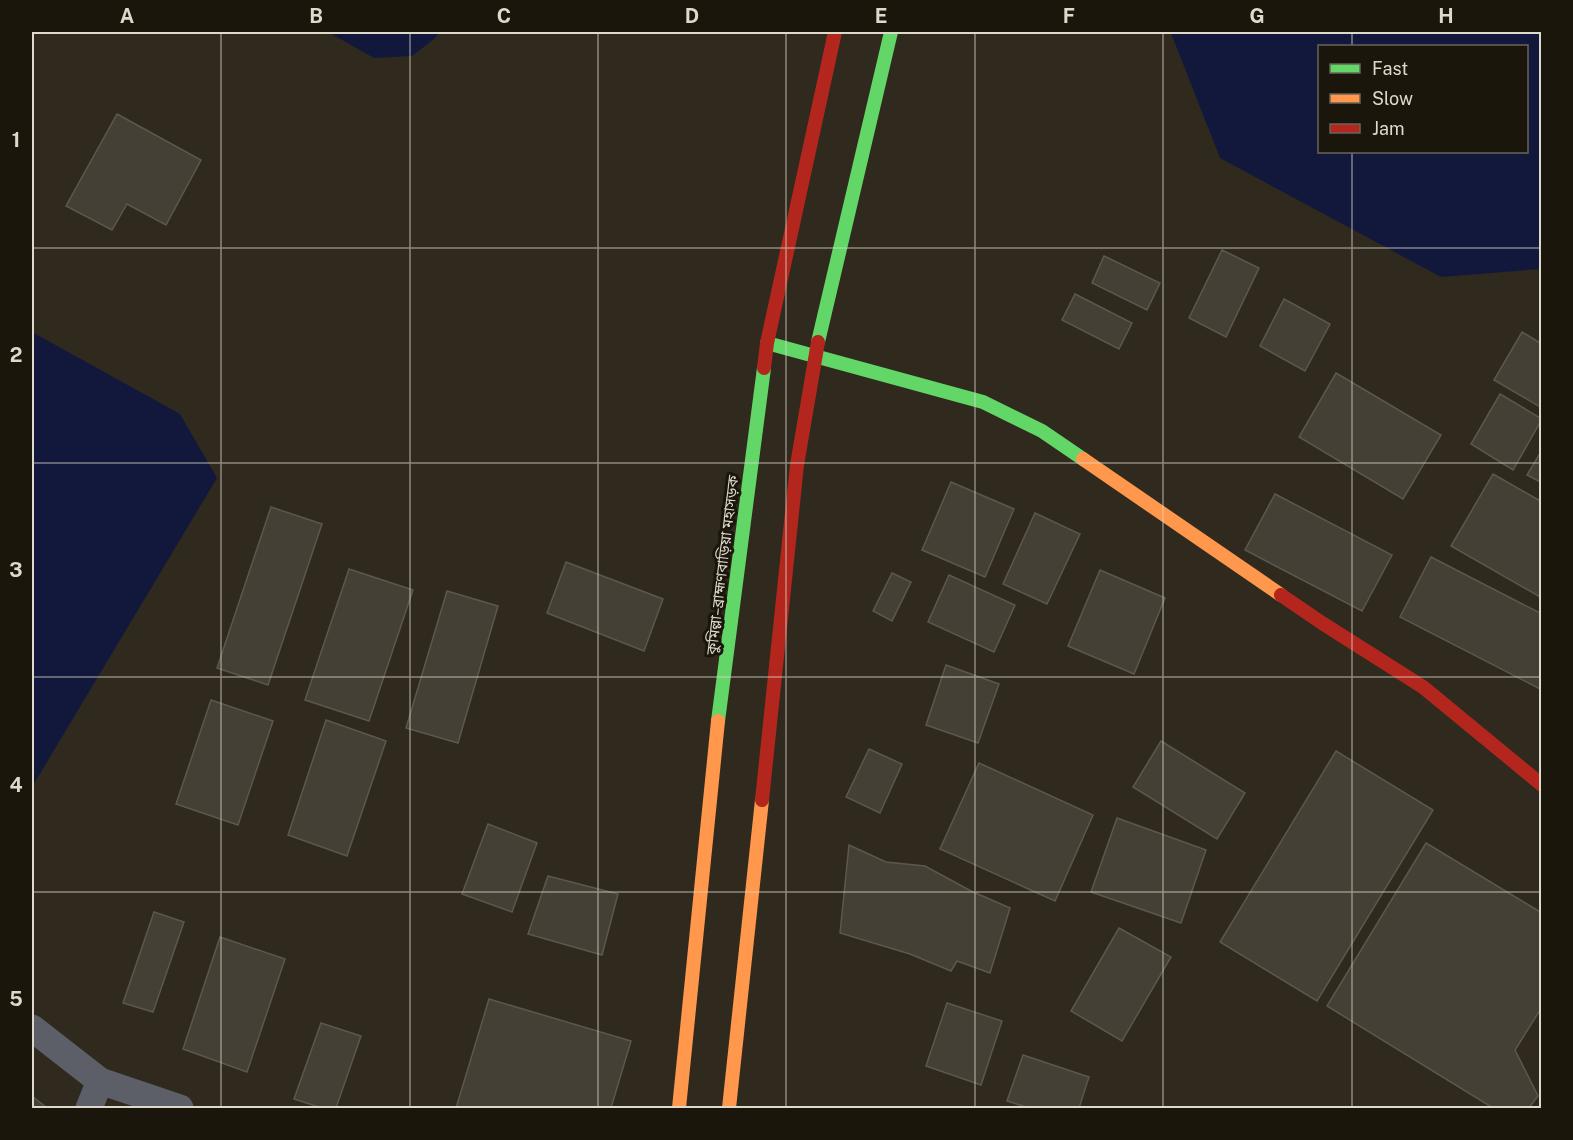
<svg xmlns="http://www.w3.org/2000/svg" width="1573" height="1140" font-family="'Public Sans','Noto Sans Bengali',sans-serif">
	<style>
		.water { fill: #12183c; fill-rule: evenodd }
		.building { fill: #444036; stroke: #5c584d; stroke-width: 1.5 }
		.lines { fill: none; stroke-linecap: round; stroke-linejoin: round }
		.lane { stroke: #5c5f68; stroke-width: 27 }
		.fast { stroke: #63d668; stroke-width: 14 }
		.slow { stroke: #ff974d; stroke-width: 14 }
		.jam { stroke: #b3261e; stroke-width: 14 }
		.grid { fill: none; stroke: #ded9cb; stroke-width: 1.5; stroke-opacity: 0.55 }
		.labels { text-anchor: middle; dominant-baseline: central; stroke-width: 6; stroke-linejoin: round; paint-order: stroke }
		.street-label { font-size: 15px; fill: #ded9cb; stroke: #1a160c }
		.neatline { fill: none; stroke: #ded9cb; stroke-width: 2 }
		.grid-label { font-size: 20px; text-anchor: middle; font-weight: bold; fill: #ded9cb }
	</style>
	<rect width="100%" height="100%" fill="#2f2a1d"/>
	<g class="water">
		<polygon points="328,32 440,32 434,39 412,56 374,58"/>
		<path d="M 1172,32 L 1541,32 L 1541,269 L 1441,277 L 1220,158 L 1171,33 ZM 1320,46 L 1526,46 L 1526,152 L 1320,152 Z"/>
		<polygon points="32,332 180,414 217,478 32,787"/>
	</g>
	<g class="building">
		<polygon points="117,114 201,160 166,225 127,204 112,230 66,206"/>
		<polygon points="1222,250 1259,268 1226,337 1189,318"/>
		<polygon points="1104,256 1160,283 1147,310 1092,283"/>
		<polygon points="1075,294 1132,323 1119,349 1062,320"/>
		<polygon points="1284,299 1330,324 1305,371 1260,346"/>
		<polygon points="1522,332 1542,344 1542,408 1494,380"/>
		<polygon points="1336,373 1441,435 1403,499 1299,437"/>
		<polygon points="1500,394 1542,419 1513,470 1471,444"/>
		<polygon points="1542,450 1542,483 1527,475"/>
		<polygon points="1493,474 1542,502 1542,598 1451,546"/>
		<polygon points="951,482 1014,509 985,577 922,550"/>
		<polygon points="1275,494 1392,555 1362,611 1245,550"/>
		<polygon points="271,507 322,524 268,685 217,668"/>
		<polygon points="1035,513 1080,534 1047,604 1003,584"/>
		<polygon points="1431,557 1542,614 1542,690 1400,617"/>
		<polygon points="566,562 663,599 644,651 547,613"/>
		<polygon points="349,569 413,590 369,721 305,700"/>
		<polygon points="1100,570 1165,598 1134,674 1068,646"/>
		<polygon points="892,573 911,582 892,621 873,611"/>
		<polygon points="949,575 1015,605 994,652 928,622"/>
		<polygon points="447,591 498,606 458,743 406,728"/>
		<polygon points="946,665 999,684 978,743 926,725"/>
		<polygon points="211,700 273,721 238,825 176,804"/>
		<polygon points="326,720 386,741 347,856 288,835"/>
		<polygon points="1161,741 1245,793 1217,839 1133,787"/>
		<polygon points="869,749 902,764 880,813 846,797"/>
		<polygon points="1336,751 1433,810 1317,1001 1220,942"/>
		<polygon points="979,763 1093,815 1055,901 940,849"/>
		<polygon points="1117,818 1206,850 1181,923 1091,892"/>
		<polygon points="488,824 537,843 512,912 462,894"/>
		<polygon points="1426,843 1542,913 1542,1007 1515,1050 1538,1096 1529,1108 1493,1108 1327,1006"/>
		<polygon points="849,845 886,862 925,866 971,891 1010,908 990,973 957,961 951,971 910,954 840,933"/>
		<polygon points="548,876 618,894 602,955 528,934"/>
		<polygon points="154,912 184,922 153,1012 123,1003"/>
		<polygon points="1119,928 1171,957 1122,1041 1071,1011"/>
		<polygon points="220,937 285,959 247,1072 183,1049"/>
		<polygon points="489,999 631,1041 611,1108 456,1108"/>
		<polygon points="947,1003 1002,1021 981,1085 926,1066"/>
		<polygon points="321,1023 361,1036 336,1108 322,1108 294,1099"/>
		<polygon points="1023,1055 1089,1077 1079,1108 1029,1108 1007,1101"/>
		<polygon points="32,1096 47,1108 32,1108"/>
	</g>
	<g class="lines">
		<g class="lane">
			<polyline points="32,1028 100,1081 180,1108"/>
			<polyline points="89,1108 100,1081"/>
		</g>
		<g class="fast">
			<polyline points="818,342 891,32"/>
			<polyline points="767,343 983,402 1042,431 1083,459"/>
			<polyline points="718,721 764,368"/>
		</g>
		<g class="slow">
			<polyline points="1083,459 1281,595"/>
			<polyline points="679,1108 718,721"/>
			<polyline points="729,1108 762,800"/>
		</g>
		<g class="jam">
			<polyline points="764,368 767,343 835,32"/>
			<polyline points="1281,595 1322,623 1423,687 1542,785"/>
			<polyline points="762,800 797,465 818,342"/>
		</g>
	</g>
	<path class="grid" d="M 221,32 L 221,1108M 410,32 L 410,1108M 598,32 L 598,1108M 786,32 L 786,1108M 975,32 L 975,1108M 1163,32 L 1163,1108M 1352,32 L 1352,46M 1352,152 L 1352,1108M 32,248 L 1542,248M 32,463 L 1542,463M 32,677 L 1542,677M 32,892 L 1542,892"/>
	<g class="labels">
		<g class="street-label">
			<text transform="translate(722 565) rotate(-83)">কুমিল্লা–ব্রাহ্মণবাড়িয়া মহাসড়ক</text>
		</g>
	</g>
	<rect width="1573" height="1140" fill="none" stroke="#1a160c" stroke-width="66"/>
	<rect x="1318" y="45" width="210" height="108" fill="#1a160c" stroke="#686458" stroke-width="1.5"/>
	<rect x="1330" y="64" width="30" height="9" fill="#63d668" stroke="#686458" stroke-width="1.5"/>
	<text x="1372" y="75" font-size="18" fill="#ded9cb">Fast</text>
	<rect x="1330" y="94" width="30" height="9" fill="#ff974d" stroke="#686458" stroke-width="1.5"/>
	<text x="1372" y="105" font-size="18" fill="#ded9cb">Slow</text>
	<rect x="1330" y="124" width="30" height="9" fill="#b3261e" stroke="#686458" stroke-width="1.5"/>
	<text x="1372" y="135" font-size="18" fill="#ded9cb">Jam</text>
	<rect x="33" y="33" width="1507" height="1074" class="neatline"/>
	<g class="grid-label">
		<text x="127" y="23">A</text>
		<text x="316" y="23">B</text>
		<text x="504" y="23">C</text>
		<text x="692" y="23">D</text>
		<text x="881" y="23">E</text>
		<text x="1069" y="23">F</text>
		<text x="1257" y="23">G</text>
		<text x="1446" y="23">H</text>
		<text x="16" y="147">1</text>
		<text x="16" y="362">2</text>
		<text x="16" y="577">3</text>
		<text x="16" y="792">4</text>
		<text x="16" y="1006">5</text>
	</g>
</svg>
